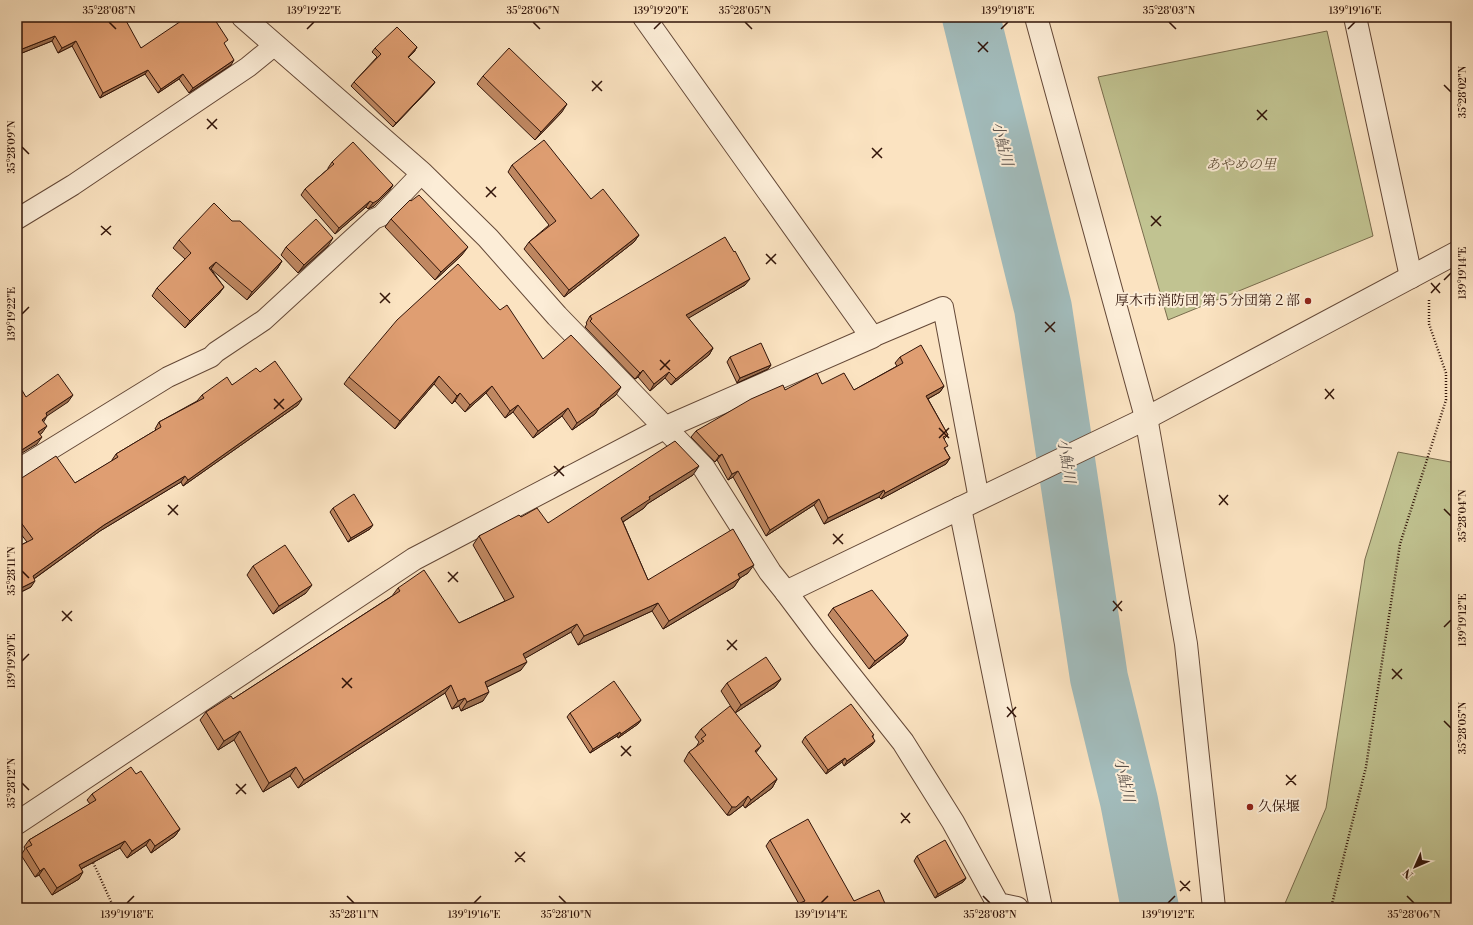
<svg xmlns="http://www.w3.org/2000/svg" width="1473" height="925" font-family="'Libre Bodoni','Noto Serif JP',serif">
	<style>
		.green { fill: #c1c391; stroke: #796c4d }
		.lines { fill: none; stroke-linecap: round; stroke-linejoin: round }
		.river { stroke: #a2bcbc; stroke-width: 58 }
		.service-casing { stroke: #644837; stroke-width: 22 }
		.minor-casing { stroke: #644837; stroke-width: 24 }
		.path { stroke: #311409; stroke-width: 2.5; stroke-dasharray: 1 2; stroke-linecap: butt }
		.service { stroke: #fcedd7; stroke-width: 20 }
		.minor { stroke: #fcedd7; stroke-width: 22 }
		.wall { fill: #c08862; stroke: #311409 }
		.shaded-wall { fill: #9c6f50; stroke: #311409 }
		.building { fill: #df9e72; stroke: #311409 }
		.ticks { fill: none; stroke: #311409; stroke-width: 1.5 }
		.poi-dot { fill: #8f2418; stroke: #fcedd7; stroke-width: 1.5 }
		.labels { text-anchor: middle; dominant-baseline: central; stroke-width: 4; stroke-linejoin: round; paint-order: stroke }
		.park-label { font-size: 14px; font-style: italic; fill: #635139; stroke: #fcedd7 }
		.poi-label { font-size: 14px; fill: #311409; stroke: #fcedd7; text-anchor: end }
		.water-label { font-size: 15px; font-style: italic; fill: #594f48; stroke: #fcedd7 }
		.neatline { fill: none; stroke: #311409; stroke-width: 1.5 }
		.ticks-label { font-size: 10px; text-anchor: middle; fill: #311409 }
	</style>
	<rect width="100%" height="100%" fill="#fbe3c1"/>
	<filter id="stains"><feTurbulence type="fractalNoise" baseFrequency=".005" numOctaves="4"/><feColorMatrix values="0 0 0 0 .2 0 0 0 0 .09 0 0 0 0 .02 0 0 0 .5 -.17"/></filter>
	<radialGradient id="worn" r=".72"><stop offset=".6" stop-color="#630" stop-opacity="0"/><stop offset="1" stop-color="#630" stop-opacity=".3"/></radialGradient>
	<g class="green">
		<polygon points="1327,31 1373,236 1168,320 1098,77"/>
		<polygon points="1398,452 1456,463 1456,908 1283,908 1326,808 1365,559"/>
	</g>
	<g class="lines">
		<polyline class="river" points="971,17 1043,308 1099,678 1129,801 1150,908"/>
		<g class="service-casing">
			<g id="service">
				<polyline points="17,219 73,185 248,67 275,45"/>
				<polyline points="872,337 943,307 979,499"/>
				<polyline points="17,470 168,377 211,357 216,352 264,320 374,219 381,216 422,173"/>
			</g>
		</g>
		<g class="minor-casing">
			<g id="minor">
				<polyline points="243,17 422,173 488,238 557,316 704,468 770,572 786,592 822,640 903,742 953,822 998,904 1017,908"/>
				<polyline points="1036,17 1146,417 1186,644 1214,908"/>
				<polyline points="1355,17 1411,277"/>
				<polyline points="960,508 1041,908"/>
				<polyline points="786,592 1139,422 1456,253"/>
				<polyline points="17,823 414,559 664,428 872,337 644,17"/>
			</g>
		</g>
		<g class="path">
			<polyline points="92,860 114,908"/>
			<polyline points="1331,908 1366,767 1400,544 1446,400 1446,373 1429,324 1429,300"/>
		</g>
		<use href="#service" class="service"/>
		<use href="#minor" class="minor"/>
	</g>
	<g class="wall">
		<polygon points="17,18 141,48 225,45 231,65 189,93 179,79 158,93 145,74 100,98 72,46 58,53 52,41 17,55"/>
		<polygon points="417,47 414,52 408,58 435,82 432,86 393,127 351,86 354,82 377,57 372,52 375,48"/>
		<polygon points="483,76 562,112 535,140 477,84"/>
		<polygon points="332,162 393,185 389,191 374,206 368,209 366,207 335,234 301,195 305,189 328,169 328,168"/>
		<polygon points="512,165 591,199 639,235 634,242 564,297 524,249 529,242 549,225 508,172"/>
		<polygon points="411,201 462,255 435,280 385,227 391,219"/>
		<polygon points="232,221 282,261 277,269 247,300 211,269 224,287 218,295 185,328 152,296 157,288 185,259 173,248 179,240"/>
		<polygon points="328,246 298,273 281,255 286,247"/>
		<polygon points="745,285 688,318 713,348 709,355 671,385 665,378 650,391 638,377 635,379 585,327 587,324 586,323 590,316"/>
		<polygon points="730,357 771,365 768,369 737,383 727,362"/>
		<polygon points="900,357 944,386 940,392 928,399 948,435 944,439 945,449 950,458 946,464 881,499 879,497 824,524 814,505 766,536 733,477 728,480 717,460 715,462 691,437 696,431 785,390 822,384 854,390 897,366 895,363"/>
		<polygon points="543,359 616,395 599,408 595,414 572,430 562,416 533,438 513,412 505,418 486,393 465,412 455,401 452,404 434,384 395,429 344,384 349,377"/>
		<polygon points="260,372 298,405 183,486 181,482 100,531 34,579 31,587 21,592 17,598 17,547 27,542 17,529 17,481 75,483 112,461 112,460 116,454 156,430 155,429 159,422 197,401 202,395 232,385"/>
		<polygon points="693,475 647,504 644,508 623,522 648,580 748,573 740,578 734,587 663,629 652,611 578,645 571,632 525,658 521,670 487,687 483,701 461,711 459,706 452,709 445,693 298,788 290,776 263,792 234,740 218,750 200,720 206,712 233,699 392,596 398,588 459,623 505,601 473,545 479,536 521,517 548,523"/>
		<polygon points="333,508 370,529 348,542 330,512"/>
		<polygon points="253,566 306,593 273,614 247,575"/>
		<polygon points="833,608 908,635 903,643 869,669 828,615"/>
		<polygon points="781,679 775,687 735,713 721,691 727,683"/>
		<polygon points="570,713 641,720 638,724 618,738 617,736 590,753 567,717"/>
		<polygon points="701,729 756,753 777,779 772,788 745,808 743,805 730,815 727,815 684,761 689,752 696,747 699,742 695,737"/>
		<polygon points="873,736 872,745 844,766 842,762 826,774 802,742 805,737"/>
		<polygon points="136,774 180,829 175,836 151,853 146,845 127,858 120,848 81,869 79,879 52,895 39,875 35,877 21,855 25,849 24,847 29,840 90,804 87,800 92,794"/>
		<polygon points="770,840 854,901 887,908 796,908 799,904 766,846"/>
		<polygon points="917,856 966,878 963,882 935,898 914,861"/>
	</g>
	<g class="shaded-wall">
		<polygon points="55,36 52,41 17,55 17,51"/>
		<polygon points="76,41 72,46 58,53 62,48"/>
		<polygon points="417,47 414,52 405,61 408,57"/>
		<polygon points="234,60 231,65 189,93 193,88"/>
		<polygon points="148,70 145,74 100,98 103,93"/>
		<polygon points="183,74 179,79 158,93 161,89"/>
		<polygon points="435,82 432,86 393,127 396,123"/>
		<polygon points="567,104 562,112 535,140 541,132"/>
		<polygon points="393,185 389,191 374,206 368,209 373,203"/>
		<polygon points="370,201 366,207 335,234 339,228"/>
		<polygon points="639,235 634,242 564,297 569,290"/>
		<polygon points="333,238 328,246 298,273 304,265"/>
		<polygon points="468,247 462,255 435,280 441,272"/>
		<polygon points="282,261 277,269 247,300 252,292"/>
		<polygon points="216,262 211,269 204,275 209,268"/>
		<polygon points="750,279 745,285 682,322 686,315"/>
		<polygon points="224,287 218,295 185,328 190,321"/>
		<polygon points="713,348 709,355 671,385 676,379"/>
		<polygon points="771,365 768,369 737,383 740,378"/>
		<polygon points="643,370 638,377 635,379 640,373"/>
		<polygon points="669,372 665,378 650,391 654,384"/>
		<polygon points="439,376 434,384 395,429 400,421"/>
		<polygon points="492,386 486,393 465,412 470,405"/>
		<polygon points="944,386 940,392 922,402 926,396"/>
		<polygon points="621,387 616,395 599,408 595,414 572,430 577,423"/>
		<polygon points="460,393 455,401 452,404 457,396"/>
		<polygon points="73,395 68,402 41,420 46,413"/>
		<polygon points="302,399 298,405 183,486 188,480"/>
		<polygon points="518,405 513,412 505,418 510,411"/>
		<polygon points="568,408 562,416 533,438 538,431"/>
		<polygon points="47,416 43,423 42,420"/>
		<polygon points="47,426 42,433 34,439 38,432"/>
		<polygon points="42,437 37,444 17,456 17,453"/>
		<polygon points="722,454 717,460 715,462 719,456"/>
		<polygon points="950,458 946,464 881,499 885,493"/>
		<polygon points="699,466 693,475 647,504 644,508 615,527 621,518 649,497"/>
		<polygon points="738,471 733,477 728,480 732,474"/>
		<polygon points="185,476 181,482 100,531 28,583 33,576 104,525"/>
		<polygon points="884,490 879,497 824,524 828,518"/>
		<polygon points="819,499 814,505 766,536 770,530"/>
		<polygon points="373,525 370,529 348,542 351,538"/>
		<polygon points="754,565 748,573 732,583 738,574"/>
		<polygon points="740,578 734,587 663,629 669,621"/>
		<polygon points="35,581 31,587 17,594 19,589"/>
		<polygon points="312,585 306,593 273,614 279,606"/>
		<polygon points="21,592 17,598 17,594"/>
		<polygon points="658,603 652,611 578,645 584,636"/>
		<polygon points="577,624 571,632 517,663 523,654"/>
		<polygon points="908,635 903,643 869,669 875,661"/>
		<polygon points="527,662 521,670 479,691 485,682"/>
		<polygon points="781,679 775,687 735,713 741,705"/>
		<polygon points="451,685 445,693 298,788 304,780"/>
		<polygon points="489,692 483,701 461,711 467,702"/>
		<polygon points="465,698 459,706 452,709 458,701"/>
		<polygon points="641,720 638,724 618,738 621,734"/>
		<polygon points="240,731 234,740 218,750 224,741"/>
		<polygon points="620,732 617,736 590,753 593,749"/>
		<polygon points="875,741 872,745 844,766 847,761"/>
		<polygon points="761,746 755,754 755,751"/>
		<polygon points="845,758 842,762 826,774 828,770"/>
		<polygon points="296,767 290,776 263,792 269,783"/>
		<polygon points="777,779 772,788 745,808 751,800"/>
		<polygon points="748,796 743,805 730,815 727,815 732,807"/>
		<polygon points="180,829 175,836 151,853 155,846"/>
		<polygon points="150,839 146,845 127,858 132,851"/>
		<polygon points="125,841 120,848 75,872 79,865"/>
		<polygon points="44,868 39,875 35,877 40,871"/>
		<polygon points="83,872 79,879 52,895 57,888"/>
		<polygon points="966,878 963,882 935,898 938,894"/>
	</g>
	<g class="building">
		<polygon points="19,17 124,17 141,48 187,17 213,17 228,40 224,43 234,60 193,88 183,74 161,89 148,70 103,93 76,41 62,48 55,36 17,51 17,18"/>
		<polygon points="397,27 417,47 408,57 435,82 396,123 354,82 381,54 375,48"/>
		<polygon points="509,48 567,104 541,132 483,76"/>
		<polygon points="544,140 591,199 603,189 639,235 569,290 529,242 556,221 512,165"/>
		<polygon points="353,142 393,185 378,200 373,203 370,201 339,228 305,189 334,164 332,162"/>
		<polygon points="419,195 468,247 441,272 391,219 410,200 411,201"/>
		<polygon points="214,203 232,221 240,221 282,261 252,292 216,262 209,268 224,287 190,321 157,288 191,253 179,240"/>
		<polygon points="316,219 333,238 304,265 286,247"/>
		<polygon points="725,237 734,252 735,251 750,279 686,315 713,348 676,379 669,372 654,384 643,370 640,373 590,321 592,319 590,316"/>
		<polygon points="458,264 500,310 507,305 543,359 571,335 621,387 600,405 601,406 577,423 568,408 538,431 518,405 510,411 492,386 470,405 460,393 457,396 439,376 400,421 349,377 397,320"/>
		<polygon points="761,343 771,365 740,378 730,357"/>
		<polygon points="921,345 944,386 926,396 948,435 943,437 948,446 944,448 950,458 885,493 884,490 828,518 819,499 770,530 738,471 732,474 722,454 719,456 696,431 751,399 783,385 785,390 817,373 822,384 844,373 854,390 903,363 900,357"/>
		<polygon points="275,361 302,399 188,480 185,476 104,525 33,576 35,581 19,589 21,592 17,594 17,547 33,539 17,517 17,510 19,509 17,505 17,481 56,456 75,483 118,457 116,454 161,427 159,422 204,398 202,395 227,377 232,385 256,368 260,372"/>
		<polygon points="58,374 73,395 46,413 47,416 42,420 47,426 38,432 42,437 17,453 17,382 26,397"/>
		<polygon points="675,441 699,466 649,497 650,499 621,518 648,580 733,529 754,565 738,574 740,578 669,621 658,603 584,636 577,624 523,654 527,662 485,682 489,692 467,702 465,698 458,701 451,685 304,780 296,767 269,783 240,731 224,741 206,712 231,696 233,699 400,591 398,588 424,570 459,623 514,597 479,536 519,515 521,517 537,508 548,523"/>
		<polygon points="354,494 373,525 351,538 333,508"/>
		<polygon points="285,545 312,585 279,606 253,566"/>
		<polygon points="872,590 908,635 875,661 833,608"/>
		<polygon points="766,657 781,679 741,705 727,683"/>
		<polygon points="614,681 641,720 621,734 620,732 593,749 570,713"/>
		<polygon points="851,704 874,735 872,736 875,741 847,761 845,758 828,770 805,737"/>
		<polygon points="730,706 761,746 755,751 777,779 751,800 748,796 736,807 732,807 689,752 704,741 701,739 706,735 701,729"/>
		<polygon points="131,767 136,774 141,771 180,829 155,846 150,839 132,851 125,841 79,865 83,872 57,888 44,868 40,871 26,848 32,845 29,840 96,800 92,794"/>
		<polygon points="808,819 854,901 879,890 887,908 803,908 800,903 805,901 770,840"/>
		<polygon points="945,840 966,878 938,894 917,856"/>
	</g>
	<path class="ticks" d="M 109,22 L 116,29M 533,22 L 540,29M 745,22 L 752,29M 1169,22 L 1176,29M 307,29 L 314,22M 654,29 L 661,22M 1001,29 L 1008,22M 1348,29 L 1355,22M 978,42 L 988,52M 978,52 L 988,42M 592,81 L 602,91M 1444,85 L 1451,92M 592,91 L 602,81M 1257,110 L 1267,120M 207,119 L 217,129M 1257,120 L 1267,110M 207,129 L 217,119M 22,147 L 29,154M 872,148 L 882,158M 872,158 L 882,148M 486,187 L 496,197M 486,197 L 496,187M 1151,216 L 1161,226M 101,226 L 111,235M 1151,226 L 1161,216M 101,235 L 111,226M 766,254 L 776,264M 766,264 L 776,254M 1444,280 L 1451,273M 1431,283 L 1440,293M 380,293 L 390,303M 1431,293 L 1440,283M 380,303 L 390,293M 22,314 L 29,307M 1045,322 L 1055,332M 1045,332 L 1055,322M 660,360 L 670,370M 660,370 L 670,360M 1325,389 L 1334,399M 274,399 L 284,409M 1325,399 L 1334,389M 274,409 L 284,399M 939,428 L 949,438M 939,438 L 949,428M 554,466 L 564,476M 554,476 L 564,466M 1219,495 L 1228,505M 168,505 L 178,515M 1219,505 L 1228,495M 1444,509 L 1451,516M 168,515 L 178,505M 833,534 L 843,544M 833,544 L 843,534M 22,571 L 29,578M 448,572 L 458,582M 448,582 L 458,572M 1113,601 L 1122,611M 62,611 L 72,621M 1113,611 L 1122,601M 62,621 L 72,611M 1444,627 L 1451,620M 727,640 L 737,650M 727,650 L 737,640M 22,661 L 29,654M 1392,669 L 1402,679M 342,678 L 352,688M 1392,679 L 1402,669M 342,688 L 352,678M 1007,707 L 1016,717M 1007,717 L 1016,707M 1444,721 L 1451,728M 621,746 L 631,756M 621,756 L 631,746M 1286,775 L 1296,785M 22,783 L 29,790M 236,784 L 246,794M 1286,785 L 1296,775M 236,794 L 246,784M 901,813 L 910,823M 901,823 L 910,813M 515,852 L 525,862M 515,862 L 525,852M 1180,881 L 1190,891M 1180,891 L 1190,881M 347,896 L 354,903M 559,896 L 566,903M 983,896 L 990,903M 1407,896 L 1414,903M 127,903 L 134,896M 474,903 L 481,896M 821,903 L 828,896M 1168,903 L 1175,896"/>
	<g class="poi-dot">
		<circle cx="1308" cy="301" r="4"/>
		<circle cx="1250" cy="807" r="4"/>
	</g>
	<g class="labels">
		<g class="park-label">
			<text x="1241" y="165">あやめの里</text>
		</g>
		<g class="poi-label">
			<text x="1300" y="301">厚木市消防団 第５分団第２部</text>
			<text x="1258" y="807" text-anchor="start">久保堰</text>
		</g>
		<g class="water-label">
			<text transform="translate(1002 144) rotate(76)">小鮎川</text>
			<text transform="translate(1066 461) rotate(81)">小鮎川</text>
			<text transform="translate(1124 780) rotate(77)">小鮎川</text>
		</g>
	</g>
	<rect width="1473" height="925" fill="none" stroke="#fbe3c1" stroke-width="44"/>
	<g transform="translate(1415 867) rotate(225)" stroke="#fcedd7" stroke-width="3" paint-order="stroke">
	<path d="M0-3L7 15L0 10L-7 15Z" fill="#311409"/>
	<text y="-6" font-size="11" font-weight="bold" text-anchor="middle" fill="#311409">N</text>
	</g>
	<rect x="22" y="22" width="1429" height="881" class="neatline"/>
	<g class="ticks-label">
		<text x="109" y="14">35°28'08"N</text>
		<text x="314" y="14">139°19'22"E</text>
		<text x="533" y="14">35°28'06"N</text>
		<text x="661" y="14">139°19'20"E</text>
		<text x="745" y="14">35°28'05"N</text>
		<text x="1008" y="14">139°19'18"E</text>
		<text x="1169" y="14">35°28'03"N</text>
		<text x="1355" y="14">139°19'16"E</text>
		<text transform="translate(1462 92) rotate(-90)" y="4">35°28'02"N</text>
		<text transform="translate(11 147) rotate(-90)" y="4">35°28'09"N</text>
		<text transform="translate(1462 273) rotate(-90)" y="4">139°19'14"E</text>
		<text transform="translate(11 314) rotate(-90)" y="4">139°19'22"E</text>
		<text transform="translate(1462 516) rotate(-90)" y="4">35°28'04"N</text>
		<text transform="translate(11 571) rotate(-90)" y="4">35°28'11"N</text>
		<text transform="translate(1462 620) rotate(-90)" y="4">139°19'12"E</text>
		<text transform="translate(11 661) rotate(-90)" y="4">139°19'20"E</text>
		<text transform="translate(1462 728) rotate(-90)" y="4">35°28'05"N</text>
		<text transform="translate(11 783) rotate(-90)" y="4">35°28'12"N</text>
		<text x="127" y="918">139°19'18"E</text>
		<text x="354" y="918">35°28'11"N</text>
		<text x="474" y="918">139°19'16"E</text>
		<text x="566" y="918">35°28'10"N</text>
		<text x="821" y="918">139°19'14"E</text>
		<text x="990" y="918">35°28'08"N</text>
		<text x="1168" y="918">139°19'12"E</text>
		<text x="1414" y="918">35°28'06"N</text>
	</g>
	<rect width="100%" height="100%" filter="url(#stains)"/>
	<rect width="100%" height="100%" fill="url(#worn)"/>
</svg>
